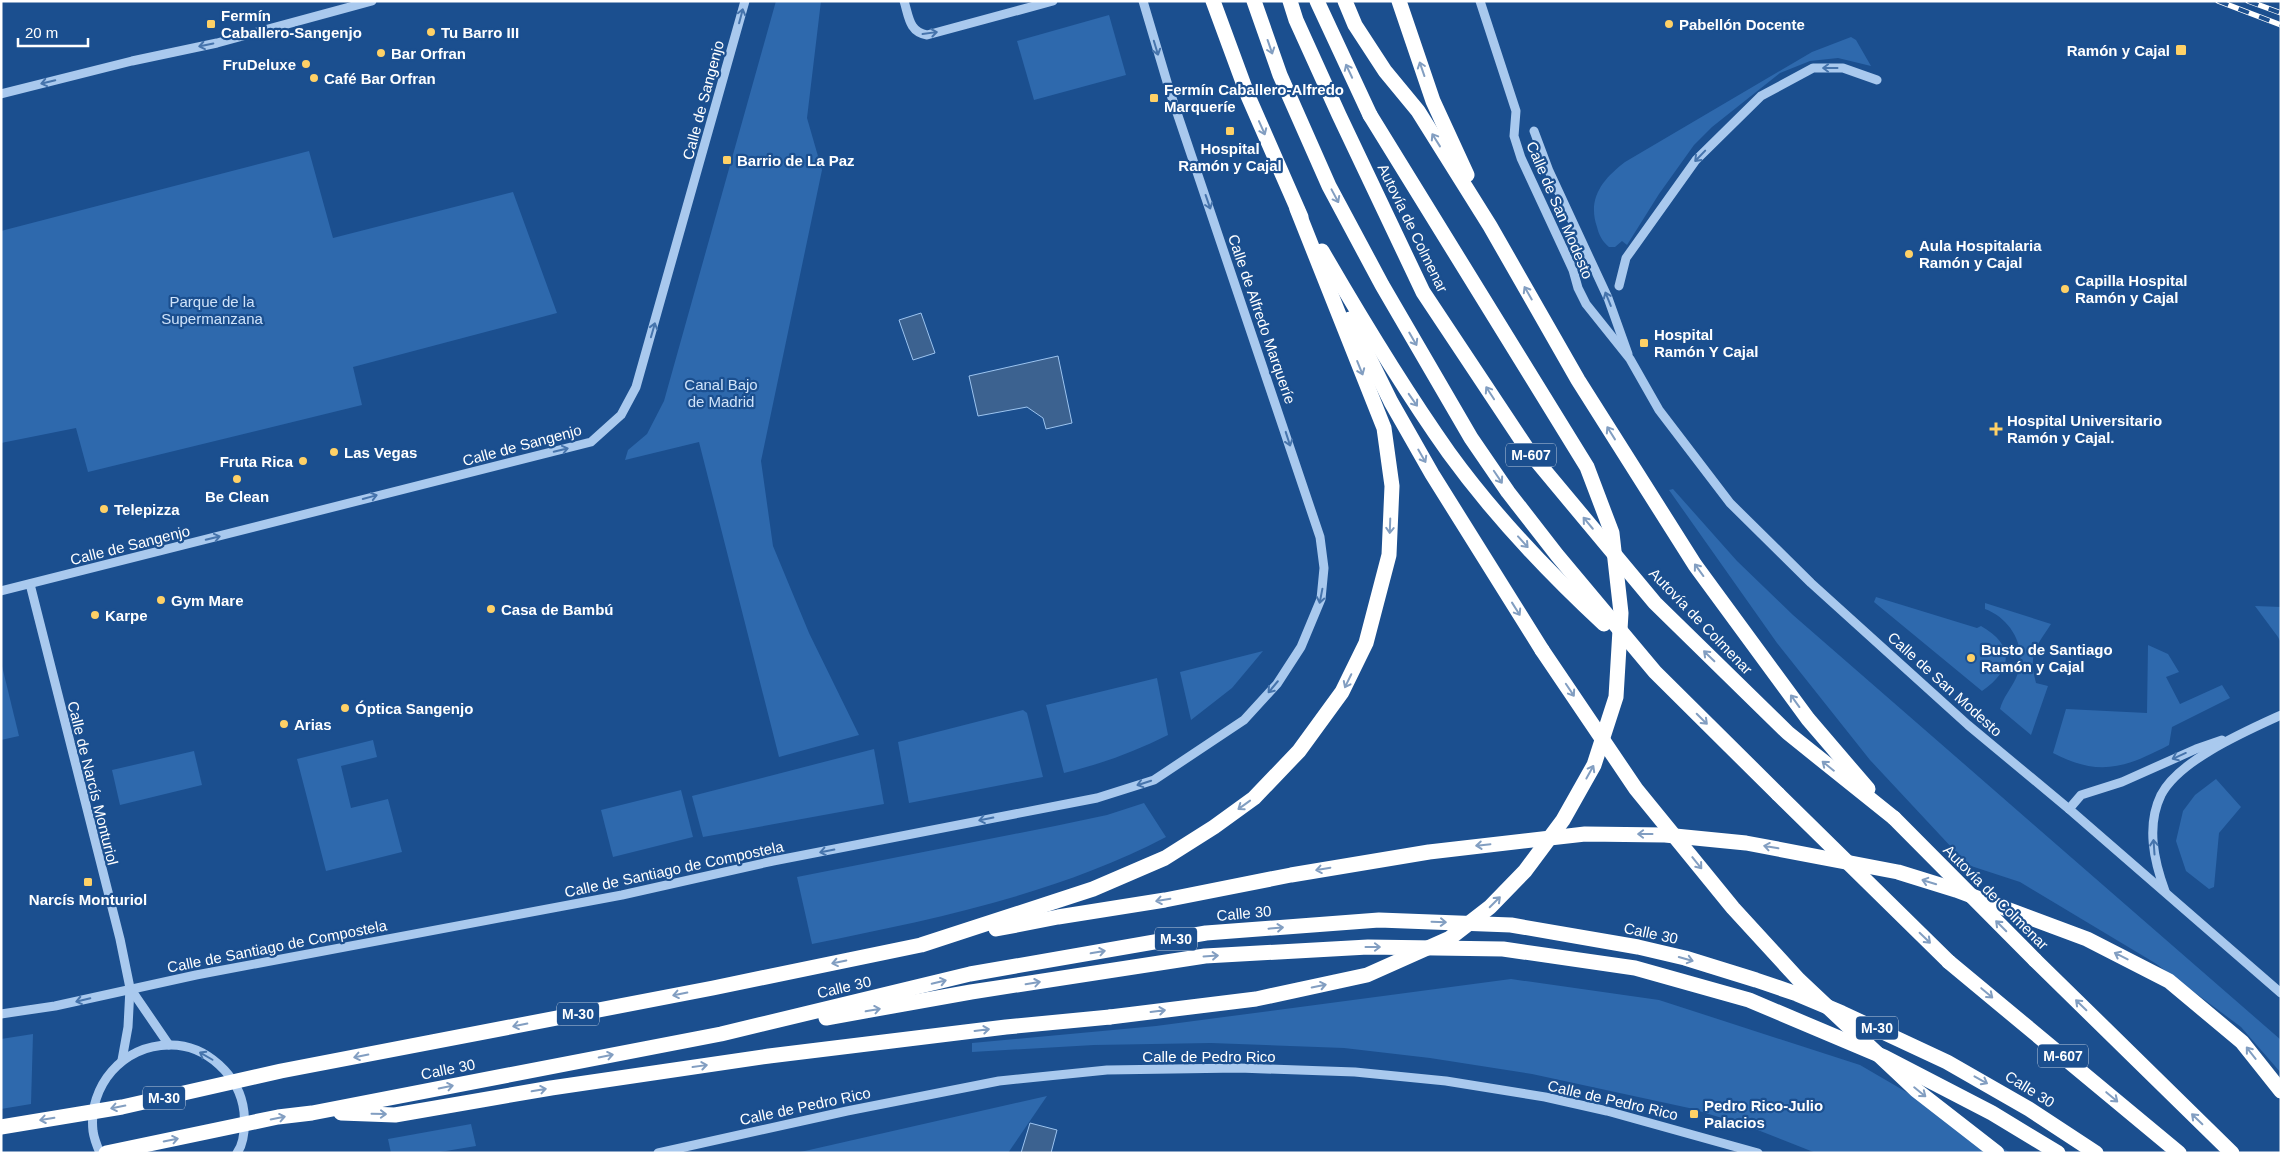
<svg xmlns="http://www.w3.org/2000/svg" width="2282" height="1154" font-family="Helvetica,sans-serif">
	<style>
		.green { fill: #2e69ad }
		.water { fill: #3c6290; stroke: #9cc4f0 }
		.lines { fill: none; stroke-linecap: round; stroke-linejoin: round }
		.minor { stroke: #a9c9ee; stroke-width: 9 }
		.highway { stroke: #fff; stroke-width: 15 }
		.rail-casing { stroke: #fff; stroke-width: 5.5 }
		.rail { stroke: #1b4f8f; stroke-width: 4; stroke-dasharray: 11; stroke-linecap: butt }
		.highway-bridge { stroke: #fff; stroke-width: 15 }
		.oneway { stroke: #4674ac }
		.oneway2 { stroke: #829ec1 }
		.poi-dot { fill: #ffd166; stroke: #1b4f8f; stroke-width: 2 }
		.labels { text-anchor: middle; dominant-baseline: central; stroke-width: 4.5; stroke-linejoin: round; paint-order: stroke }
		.shield { fill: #1b4f8f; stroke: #bbcadd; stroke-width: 1 }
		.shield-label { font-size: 14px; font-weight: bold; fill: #fff }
		.poi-label { font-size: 15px; font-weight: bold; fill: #fff; stroke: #1b4f8f; text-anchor: start }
		.street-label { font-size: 15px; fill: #fff; stroke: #1b4f8f }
		.park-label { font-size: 15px; fill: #cfe3fa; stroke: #1b4f8f }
	</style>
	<rect width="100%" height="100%" fill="#1b4f8f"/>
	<g class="green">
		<polygon points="776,1 821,1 807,118 822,170 761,461 773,546 809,633 859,735 779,757 699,442 625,460 628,450 647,434 664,401"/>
		<polygon points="1109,15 1126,75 1034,100 1017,41"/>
		<path d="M 1851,37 L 1856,40 L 1871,66 L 1838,58 L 1810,61 L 1780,73 L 1712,127 L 1694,145 L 1659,194 L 1627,245 L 1622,241 L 1615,247 L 1609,247 C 1602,241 1599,235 1597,227 C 1587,198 1603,179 1625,162 L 1812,52 Z"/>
		<polygon points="309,151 333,238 513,192 557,313 353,367 362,405 88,472 76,428 1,443 1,231"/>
		<polygon points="1673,489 1737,561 1793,615 2281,1040 2281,1073 2241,1027 2155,963 2020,882 1968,865 1870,760 1777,643 1669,490"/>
		<path d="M 1876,597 L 1977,628 L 1981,626 C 2015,645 2013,670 1982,691 L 1874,602 Z"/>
		<path d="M 1985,603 L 2051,624 C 2036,647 2028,654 2036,683 L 2048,686 L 2031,735 L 2000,709 C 2003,697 2011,689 2016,678 C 2029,650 2012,619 1985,609 Z"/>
		<polygon points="2255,606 2281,607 2281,643 2278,637"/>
		<path d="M 2148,645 L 2168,654 L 2179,672 L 2166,677 L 2180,704 L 2222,685 L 2230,698 L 2172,727 L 2169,745 C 2125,768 2099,777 2053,753 L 2066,709 L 2147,713 Z"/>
		<polygon points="1263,651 1232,688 1191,720 1180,672"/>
		<polygon points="1,662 19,736 1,740"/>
		<path d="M 1157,678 L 1168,735 C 1134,752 1101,764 1064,773 L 1046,705 Z"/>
		<polygon points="1023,710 1027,713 1043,777 909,803 898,742"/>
		<polygon points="373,740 377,757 341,766 351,808 388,799 402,852 326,871 297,759"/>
		<polygon points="874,749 884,804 703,837 692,796"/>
		<polygon points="194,751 202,785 120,805 112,770"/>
		<polygon points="2216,779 2241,807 2219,833 2214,887 2209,889 2186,871 2176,841 2183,811 2195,795"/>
		<polygon points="681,790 693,837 613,857 601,810"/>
		<path d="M 1144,803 L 1166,837 C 1055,895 933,919 812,944 L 797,877 L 1055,826 L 1107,815 Z"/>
		<polygon points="1511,979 1659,1000 1860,1065 2011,1153 1816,1153 1745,1125 1689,1108 1532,1074 1430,1058 1344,1048 1211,1043 1094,1045 972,1052 972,1043 1156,1026"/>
		<polygon points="33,1034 31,1104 1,1109 1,1039"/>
		<polygon points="1047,1096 1008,1153 796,1153"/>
		<polygon points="471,1124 476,1146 434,1153 391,1153 388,1139"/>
	</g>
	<g class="water">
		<polygon points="921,313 935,353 913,360 899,320"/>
		<polygon points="1058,356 1072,423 1046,429 1043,418 1027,407 978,416 969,376"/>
		<polygon points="1030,1123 1057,1130 1051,1153 1021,1153"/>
	</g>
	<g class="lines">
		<g class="minor">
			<path d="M 904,1 C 909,17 909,32 927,35 L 1053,1"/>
			<polyline points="1480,1 1516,111 1514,136 1521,158 1573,270 1578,288 1586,304 1630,359 1659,410 1730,503 1811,583 1968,725 2069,809 2281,993"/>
			<polyline points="1,94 132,61 217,43 372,1"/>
			<polyline points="1534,131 1549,171 1608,298 1628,354"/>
			<polyline points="1619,286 1626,258 1696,160 1761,96 1813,68 1843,68 1877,80"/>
			<polyline points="30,584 120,939 130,988 128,1027 122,1060"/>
			<polyline points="1,591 591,442 621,415 636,387 745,1"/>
			<polyline points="2069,809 2081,795 2122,782 2196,749 2222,740"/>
			<path d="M 2165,891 C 2154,861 2146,826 2161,795 C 2179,760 2246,731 2281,715"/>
			<polyline points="130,988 169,1045"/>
			<polyline points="1,1014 55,1006 196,975 622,895 773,861 1097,798 1154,780 1244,720 1277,684 1301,647 1321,599 1324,568 1320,537 1170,92 1143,1"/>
			<path d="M 100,1153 C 97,1146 94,1138 93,1131 C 88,1086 123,1045 169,1045 C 206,1044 240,1076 244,1112 C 245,1125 245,1142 237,1153"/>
			<polyline points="658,1153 847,1111 999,1081 1107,1070 1239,1068 1355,1072 1446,1081 1545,1097 1607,1111 1758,1153"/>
		</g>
		<g class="highway">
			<polyline points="1213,1 1248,96 1301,217"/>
			<polyline points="1254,1 1280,75 1329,186 1382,285 1471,438 1508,492 1557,555 1655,672 1778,794"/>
			<polyline points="1290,1 1296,20 1339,115 1423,292 1530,453 1655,603 1788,733 1894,818"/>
			<polyline points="1317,1 1370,115"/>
			<polyline points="1345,1 1355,25 1385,71 1418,111 1490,226 1578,380 1695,565 1808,719 1868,789"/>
			<polyline points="1399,1 1433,101 1467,175"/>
			<path d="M 1322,251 C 1362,320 1403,388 1449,453 C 1494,515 1548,572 1604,624"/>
			<polyline points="1350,319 1391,402 1432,474 1542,650"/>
			<polyline points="996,929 1058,917 1165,900 1291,875 1429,852 1585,834 1665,835 1746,843 1898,872 1956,890 2087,939 2169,981 2242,1042 2281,1091"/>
			<polyline points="2035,960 2232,1153"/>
			<polyline points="1949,962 2179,1153"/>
			<polyline points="826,1018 971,992 1205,956 1368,947 1503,949 1635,968 1749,1000 1884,1057 1992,1113 2058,1153"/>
			<polyline points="341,1113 395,1115 551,1088 769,1056 1006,1027 1110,1017"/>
			<polyline points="1,1127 122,1107 281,1071 713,988 921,945 1093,889 1165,858 1214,827 1254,798 1299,751 1342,692 1366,643 1389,555 1392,486 1384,428 1297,209"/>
			<polyline points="106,1153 278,1117 312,1113 721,1034 970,974 1206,933 1379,920 1511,925 1638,947 1685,958 1756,980 1797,994 1842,1013 1947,1062 2029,1109 2096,1153"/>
		</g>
		<g class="rail-casing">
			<g id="rail">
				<polyline points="2218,1 2281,25"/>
				<polyline points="2248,1 2281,13"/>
			</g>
		</g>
		<use href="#rail" class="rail"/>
		<g class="highway-bridge">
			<polyline points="1542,650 1636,789 1733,908 1799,980 1916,1090 1997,1153"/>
			<polyline points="1778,794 1949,962"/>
			<polyline points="1894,818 2035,960"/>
			<polyline points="1110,1017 1256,999 1367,975 1450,938 1490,907 1525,871 1563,820 1594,765 1616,697 1621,613 1612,533 1587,467 1370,115"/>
		</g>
	</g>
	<defs><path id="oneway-shaft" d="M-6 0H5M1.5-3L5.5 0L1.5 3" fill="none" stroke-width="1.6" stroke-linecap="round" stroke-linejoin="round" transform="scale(1.25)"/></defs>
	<g class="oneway">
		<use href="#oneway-shaft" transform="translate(741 16) rotate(-75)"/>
		<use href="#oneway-shaft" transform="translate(930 33) rotate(-8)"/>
		<use href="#oneway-shaft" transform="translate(206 45) rotate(168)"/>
		<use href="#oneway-shaft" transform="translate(1156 48) rotate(73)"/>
		<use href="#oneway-shaft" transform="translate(1830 68) rotate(-180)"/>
		<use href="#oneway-shaft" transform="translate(48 82) rotate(166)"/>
		<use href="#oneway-shaft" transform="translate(1700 156) rotate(134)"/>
		<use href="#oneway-shaft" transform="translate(1208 202) rotate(71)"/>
		<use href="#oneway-shaft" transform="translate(1608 299) rotate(-112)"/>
		<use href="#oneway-shaft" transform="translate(653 330) rotate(-74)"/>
		<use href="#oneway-shaft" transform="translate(1288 439) rotate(72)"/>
		<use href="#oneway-shaft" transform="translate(561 450) rotate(-14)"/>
		<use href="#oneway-shaft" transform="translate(370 497) rotate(-15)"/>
		<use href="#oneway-shaft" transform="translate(213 538) rotate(-14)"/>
		<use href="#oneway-shaft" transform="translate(1321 596) rotate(101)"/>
		<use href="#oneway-shaft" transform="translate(1273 687) rotate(130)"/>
		<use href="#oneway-shaft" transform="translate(2179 756) rotate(156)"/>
		<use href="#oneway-shaft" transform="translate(1144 783) rotate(162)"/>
		<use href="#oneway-shaft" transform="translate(986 819) rotate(169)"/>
		<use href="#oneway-shaft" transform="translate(2154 847) rotate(-94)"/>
		<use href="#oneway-shaft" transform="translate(827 851) rotate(169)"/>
		<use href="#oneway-shaft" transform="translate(83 1000) rotate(167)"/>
		<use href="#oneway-shaft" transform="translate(206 1056) rotate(-150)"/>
	</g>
	<g class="oneway2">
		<use href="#oneway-shaft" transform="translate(1270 47) rotate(71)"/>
		<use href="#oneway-shaft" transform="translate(1422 69) rotate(-109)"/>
		<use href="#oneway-shaft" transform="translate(1349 71) rotate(-115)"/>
		<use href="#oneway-shaft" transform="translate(1262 128) rotate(66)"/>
		<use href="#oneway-shaft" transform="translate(1436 140) rotate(-122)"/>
		<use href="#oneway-shaft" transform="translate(1335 196) rotate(62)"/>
		<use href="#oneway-shaft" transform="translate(1528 293) rotate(-120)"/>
		<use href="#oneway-shaft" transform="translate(1413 339) rotate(60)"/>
		<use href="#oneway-shaft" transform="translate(1360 368) rotate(68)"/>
		<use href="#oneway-shaft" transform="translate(1490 393) rotate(-123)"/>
		<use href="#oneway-shaft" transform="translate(1413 400) rotate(55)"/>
		<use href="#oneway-shaft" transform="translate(1611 433) rotate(-122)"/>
		<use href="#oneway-shaft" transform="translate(1422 456) rotate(60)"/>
		<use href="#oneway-shaft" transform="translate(1498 477) rotate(56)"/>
		<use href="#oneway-shaft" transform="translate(1588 523) rotate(-130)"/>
		<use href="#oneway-shaft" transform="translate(1390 526) rotate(92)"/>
		<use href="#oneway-shaft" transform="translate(1523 542) rotate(48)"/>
		<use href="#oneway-shaft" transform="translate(1699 570) rotate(-126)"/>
		<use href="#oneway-shaft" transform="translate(1516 609) rotate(58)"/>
		<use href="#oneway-shaft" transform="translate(1709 656) rotate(-136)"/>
		<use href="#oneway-shaft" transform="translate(1348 681) rotate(116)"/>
		<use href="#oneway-shaft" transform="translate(1570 690) rotate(56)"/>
		<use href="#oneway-shaft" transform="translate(1795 701) rotate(-126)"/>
		<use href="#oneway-shaft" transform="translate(1702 719) rotate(45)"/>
		<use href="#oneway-shaft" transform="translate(1828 766) rotate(-141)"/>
		<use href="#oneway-shaft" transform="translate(1590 772) rotate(-61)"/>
		<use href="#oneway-shaft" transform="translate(1244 805) rotate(144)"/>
		<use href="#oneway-shaft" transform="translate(1645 834) rotate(-180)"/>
		<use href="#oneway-shaft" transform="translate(1483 845) rotate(174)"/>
		<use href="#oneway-shaft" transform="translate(1771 847) rotate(-170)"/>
		<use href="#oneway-shaft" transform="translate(1697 863) rotate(51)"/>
		<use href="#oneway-shaft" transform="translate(1323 869) rotate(170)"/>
		<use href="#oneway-shaft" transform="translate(1929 882) rotate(-163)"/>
		<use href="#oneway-shaft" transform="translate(1163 900) rotate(170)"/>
		<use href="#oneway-shaft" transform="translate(1495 902) rotate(-45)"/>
		<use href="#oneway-shaft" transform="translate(1439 922) rotate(2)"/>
		<use href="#oneway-shaft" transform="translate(2001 926) rotate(-135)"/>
		<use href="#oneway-shaft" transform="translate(1276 928) rotate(-5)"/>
		<use href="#oneway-shaft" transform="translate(1925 938) rotate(44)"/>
		<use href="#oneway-shaft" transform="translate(1373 947)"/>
		<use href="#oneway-shaft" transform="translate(1098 952) rotate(-10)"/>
		<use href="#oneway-shaft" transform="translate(1211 956) rotate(-4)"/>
		<use href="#oneway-shaft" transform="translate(2121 956) rotate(-153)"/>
		<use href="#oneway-shaft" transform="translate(1686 959) rotate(16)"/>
		<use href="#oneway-shaft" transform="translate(839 962) rotate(168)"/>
		<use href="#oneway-shaft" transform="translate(939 982) rotate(-13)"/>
		<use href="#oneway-shaft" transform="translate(1033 983) rotate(-9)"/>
		<use href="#oneway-shaft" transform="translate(1319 986) rotate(-12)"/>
		<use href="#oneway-shaft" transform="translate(1987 993) rotate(40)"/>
		<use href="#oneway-shaft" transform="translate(680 994) rotate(169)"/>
		<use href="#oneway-shaft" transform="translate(2081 1005) rotate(-136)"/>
		<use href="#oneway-shaft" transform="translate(873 1010) rotate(-10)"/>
		<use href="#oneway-shaft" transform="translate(1158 1011) rotate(-7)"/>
		<use href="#oneway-shaft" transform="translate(520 1025) rotate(169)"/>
		<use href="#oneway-shaft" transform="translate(982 1030) rotate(-7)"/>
		<use href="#oneway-shaft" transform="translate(2251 1053) rotate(-128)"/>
		<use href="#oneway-shaft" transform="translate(361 1056) rotate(169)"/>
		<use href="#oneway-shaft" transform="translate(606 1056) rotate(-11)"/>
		<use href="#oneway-shaft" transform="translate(700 1066) rotate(-8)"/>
		<use href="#oneway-shaft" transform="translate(1981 1080) rotate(29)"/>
		<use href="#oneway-shaft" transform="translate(446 1087) rotate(-11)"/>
		<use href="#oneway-shaft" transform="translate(539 1090) rotate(-10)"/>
		<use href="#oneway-shaft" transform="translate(1920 1092) rotate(39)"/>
		<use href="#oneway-shaft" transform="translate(2112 1097) rotate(40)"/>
		<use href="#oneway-shaft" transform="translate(118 1107) rotate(169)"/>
		<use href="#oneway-shaft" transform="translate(379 1114) rotate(1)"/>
		<use href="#oneway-shaft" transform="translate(278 1118) rotate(-11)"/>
		<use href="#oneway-shaft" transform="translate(47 1119) rotate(171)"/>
		<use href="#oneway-shaft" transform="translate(2197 1119) rotate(-136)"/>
		<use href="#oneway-shaft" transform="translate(171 1140) rotate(-11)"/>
	</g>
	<g class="poi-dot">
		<rect x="206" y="19" width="10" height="10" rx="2.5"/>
		<circle cx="1669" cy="24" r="5"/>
		<circle cx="431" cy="32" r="5"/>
		<rect x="2175" y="44" width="12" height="12" rx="2.5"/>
		<circle cx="381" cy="53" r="5"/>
		<circle cx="306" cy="64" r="5"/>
		<circle cx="314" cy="78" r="5"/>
		<rect x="1149" y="93" width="10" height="10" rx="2.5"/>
		<rect x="1225" y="126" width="10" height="10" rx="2.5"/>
		<rect x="722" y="155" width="10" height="10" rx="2.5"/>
		<circle cx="1909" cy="254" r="5"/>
		<circle cx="2065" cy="289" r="5"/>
		<rect x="1639" y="338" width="10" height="10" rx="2.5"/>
		<path d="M1993.5 421.5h5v5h5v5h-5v5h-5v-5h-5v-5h5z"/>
		<circle cx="334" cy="452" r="5"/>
		<circle cx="303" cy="461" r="5"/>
		<circle cx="237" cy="479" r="5"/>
		<circle cx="104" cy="509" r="5"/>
		<circle cx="161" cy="600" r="5"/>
		<circle cx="491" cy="609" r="5"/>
		<circle cx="95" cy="615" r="5"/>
		<circle cx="1971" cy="658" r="5"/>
		<circle cx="345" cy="708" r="5"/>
		<circle cx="284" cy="724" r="5"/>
		<rect x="83" y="877" width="10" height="10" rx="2.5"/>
		<rect x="1689" y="1109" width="10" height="10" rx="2.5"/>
	</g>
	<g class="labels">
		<g class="shield">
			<rect x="1506" y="443.5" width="50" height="23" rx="4"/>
			<rect x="1155" y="927.5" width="42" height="23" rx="4"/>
			<rect x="557" y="1002.5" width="42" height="23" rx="4"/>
			<rect x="1856" y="1016.5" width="42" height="23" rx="4"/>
			<rect x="2038" y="1044.5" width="50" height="23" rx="4"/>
			<rect x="143" y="1086.5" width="42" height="23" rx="4"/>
		</g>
		<g class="shield-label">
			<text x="1531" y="455">M-607</text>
			<text x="1176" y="939">M-30</text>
			<text x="578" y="1014">M-30</text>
			<text x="1877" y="1028">M-30</text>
			<text x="2063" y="1056">M-607</text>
			<text x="164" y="1098">M-30</text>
		</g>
		<g class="poi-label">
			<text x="221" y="15">Fermín<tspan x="221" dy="17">Caballero-Sangenjo</tspan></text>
			<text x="1679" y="24">Pabellón Docente</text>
			<text x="441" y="32">Tu Barro III</text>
			<text x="2170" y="50" text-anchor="end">Ramón y Cajal</text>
			<text x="391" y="53">Bar Orfran</text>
			<text x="296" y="64" text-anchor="end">FruDeluxe</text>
			<text x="324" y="78">Café Bar Orfran</text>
			<text x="1164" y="89">Fermín Caballero-Alfredo<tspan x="1164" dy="17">Marqueríe</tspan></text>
			<text x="1230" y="148" text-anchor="middle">Hospital<tspan x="1230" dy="17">Ramón y Cajal</tspan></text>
			<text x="737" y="160">Barrio de La Paz</text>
			<text x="1919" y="245">Aula Hospitalaria<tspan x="1919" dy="17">Ramón y Cajal</tspan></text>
			<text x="2075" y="280">Capilla Hospital<tspan x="2075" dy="17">Ramón y Cajal</tspan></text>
			<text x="1654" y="334">Hospital<tspan x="1654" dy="17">Ramón Y Cajal</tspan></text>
			<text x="2007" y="420">Hospital Universitario<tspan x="2007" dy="17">Ramón y Cajal.</tspan></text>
			<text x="344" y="452">Las Vegas</text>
			<text x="293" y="461" text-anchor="end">Fruta Rica</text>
			<text x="237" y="496" text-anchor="middle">Be Clean</text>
			<text x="114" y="509">Telepizza</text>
			<text x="171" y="600">Gym Mare</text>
			<text x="501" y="609">Casa de Bambú</text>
			<text x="105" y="615">Karpe</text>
			<text x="1981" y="649">Busto de Santiago<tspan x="1981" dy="17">Ramón y Cajal</tspan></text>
			<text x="355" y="708">Óptica Sangenjo</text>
			<text x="294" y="724">Arias</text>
			<text x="88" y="899" text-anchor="middle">Narcís Monturiol</text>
			<text x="1704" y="1105">Pedro Rico-Julio<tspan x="1704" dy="17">Palacios</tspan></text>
		</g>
		<g class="street-label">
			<text transform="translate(703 100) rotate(-75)">Calle de Sangenjo</text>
			<text transform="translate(1560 210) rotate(67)">Calle de San Modesto</text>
			<text transform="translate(1413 228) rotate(64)">Autovía de Colmenar</text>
			<text transform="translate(1262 319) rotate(71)">Calle de Alfredo Marqueríe</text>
			<text transform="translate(522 445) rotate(-15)">Calle de Sangenjo</text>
			<text transform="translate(130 545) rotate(-14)">Calle de Sangenjo</text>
			<text transform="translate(1701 621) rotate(46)">Autovía de Colmenar</text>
			<text transform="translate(1945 684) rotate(42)">Calle de San Modesto</text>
			<text transform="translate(93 783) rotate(76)">Calle de Narcís Monturiol</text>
			<text transform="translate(674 869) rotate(-12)">Calle de Santiago de Compostela</text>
			<text transform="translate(1996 897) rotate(45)">Autovía de Colmenar</text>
			<text transform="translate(1244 913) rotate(-5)">Calle 30</text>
			<text transform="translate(1651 933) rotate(12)">Calle 30</text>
			<text transform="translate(277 946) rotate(-11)">Calle de Santiago de Compostela</text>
			<text transform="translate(844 987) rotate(-13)">Calle 30</text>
			<text x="1209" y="1056">Calle de Pedro Rico</text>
			<text transform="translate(448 1069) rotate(-11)">Calle 30</text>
			<text transform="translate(2030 1089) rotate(32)">Calle 30</text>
			<text transform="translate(1613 1100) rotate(13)">Calle de Pedro Rico</text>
			<text transform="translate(805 1106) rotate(-12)">Calle de Pedro Rico</text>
		</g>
		<g class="park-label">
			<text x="212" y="301">Parque de la<tspan x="212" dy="17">Supermanzana</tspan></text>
			<text x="721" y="384">Canal Bajo<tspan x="721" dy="17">de Madrid</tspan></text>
		</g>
	</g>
	<rect width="2282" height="1154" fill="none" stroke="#ffffff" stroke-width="5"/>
	<path d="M18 38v8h70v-8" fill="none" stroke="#ffffff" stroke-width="2.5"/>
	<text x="25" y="38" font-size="15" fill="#ffffff" stroke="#1b4f8f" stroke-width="4" paint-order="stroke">20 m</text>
</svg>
